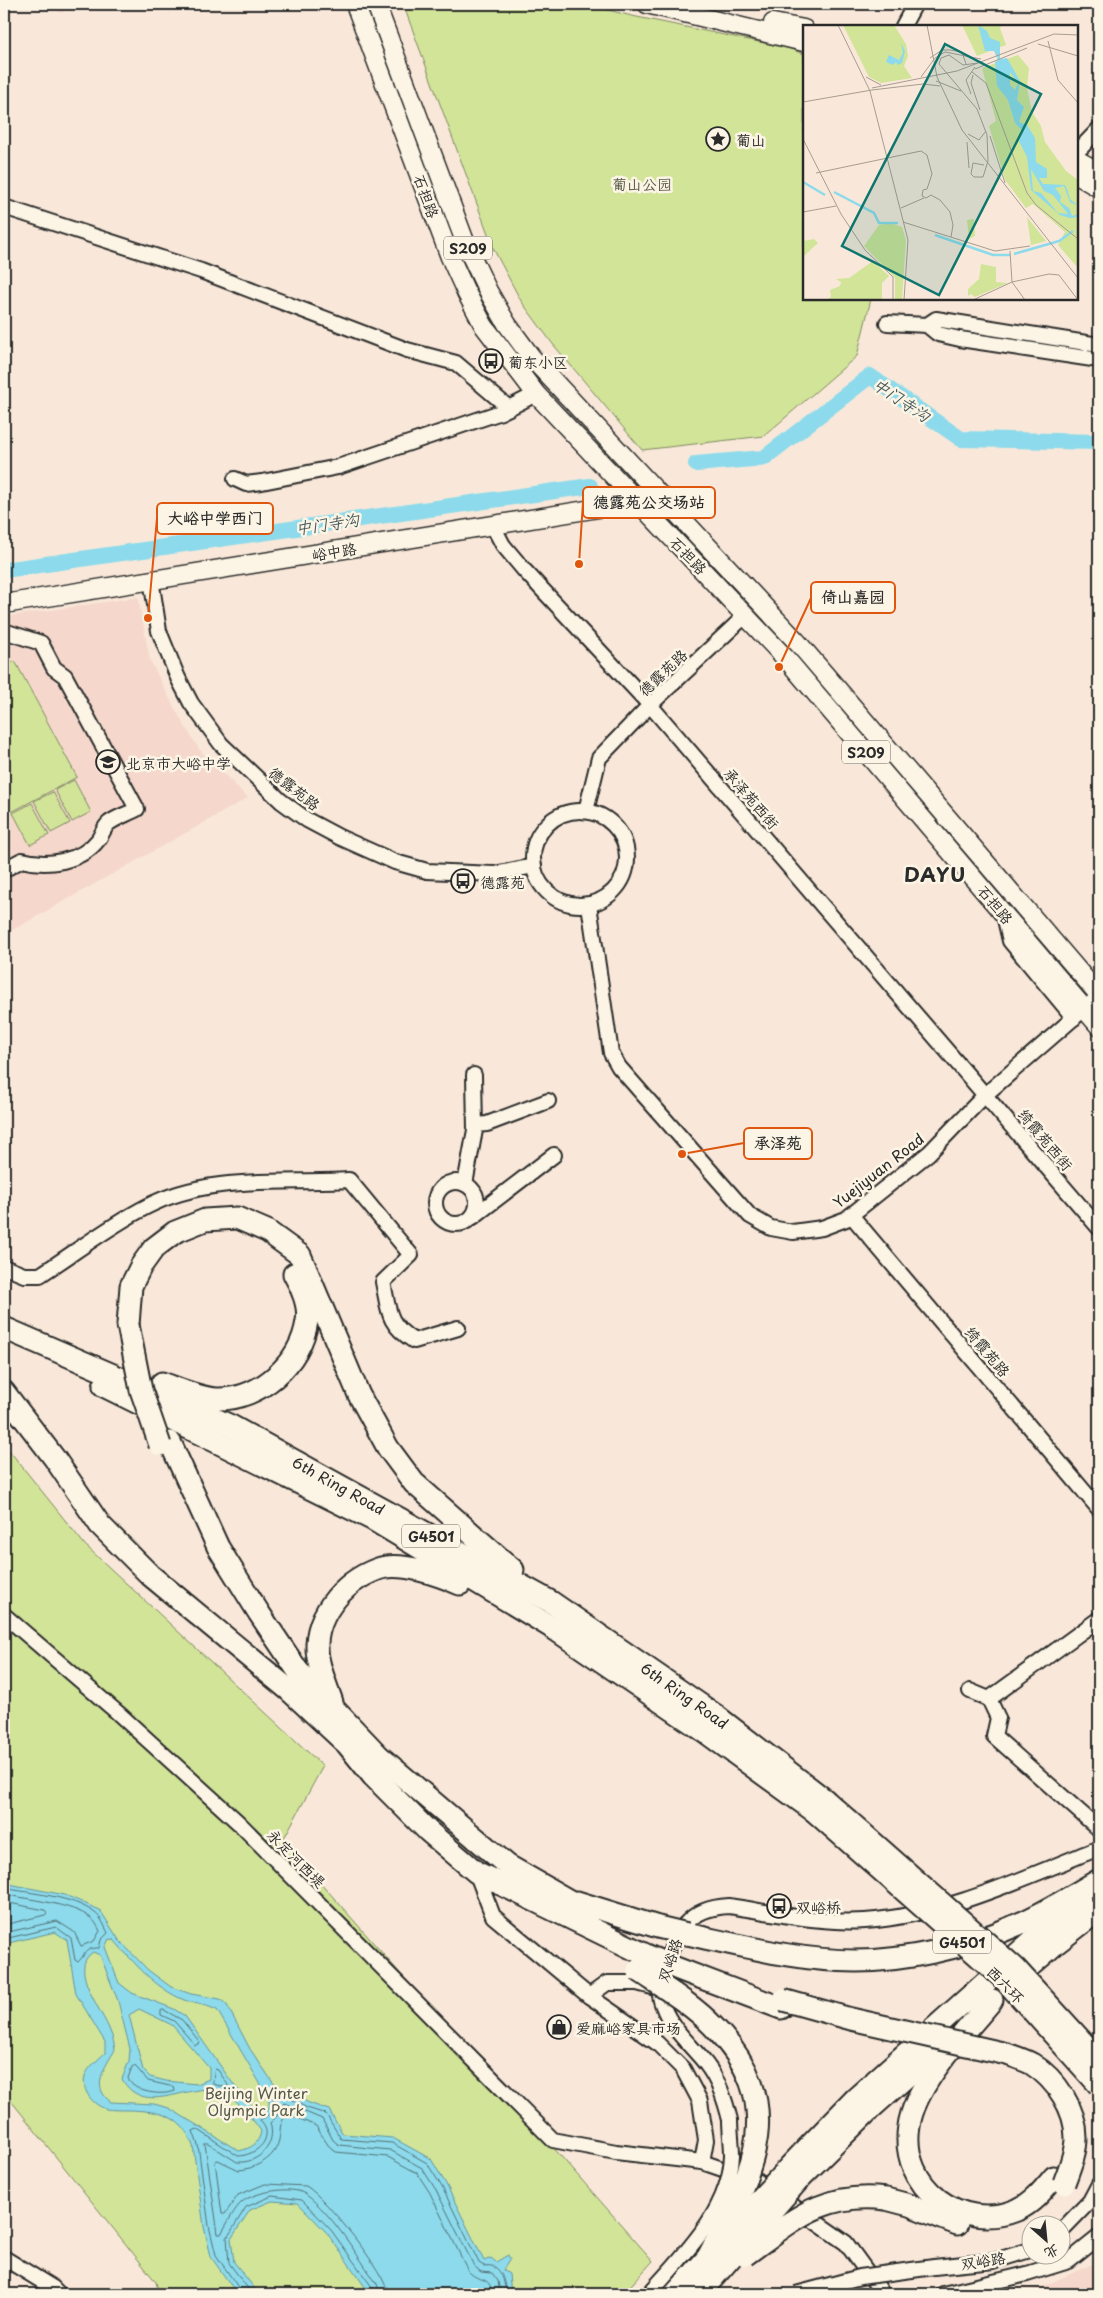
<svg xmlns="http://www.w3.org/2000/svg" width="1103" height="2298" font-family="'Playpen Sans','LXGW WenKai TC',sans-serif">
	<style>
		.built { fill: #f5d8cb }
		.green { fill: #d1e498; stroke: #7e8862 }
		.water { fill: #8cdaeb; stroke: #65949e; fill-rule: evenodd }
		.lines { fill: none; stroke-linecap: round; stroke-linejoin: round }
		.shore { stroke: #527178; stroke-width: 1 }
		.river { stroke: #8cdaeb; stroke-width: 16 }
		.minor-casing { stroke: #2b2b2b; stroke-width: 18 }
		.major-casing { stroke: #2b2b2b; stroke-width: 21 }
		.highway-casing { stroke: #2b2b2b; stroke-width: 25 }
		.minor { stroke: #fcf5e5; stroke-width: 14 }
		.major { stroke: #fcf5e5; stroke-width: 18 }
		.highway { stroke: #fcf5e5; stroke-width: 21 }
		.minor-bridge-casing { stroke: #2b2b2b; stroke-width: 18; stroke-linecap: butt }
		.highway-bridge-casing { stroke: #2b2b2b; stroke-width: 25; stroke-linecap: butt }
		.minor-bridge { stroke: #fcf5e5; stroke-width: 14 }
		.highway-bridge { stroke: #fcf5e5; stroke-width: 21 }
		.labels { text-anchor: middle; dominant-baseline: central; stroke-width: 5; stroke-linejoin: round; paint-order: stroke }
		.shield { fill: #fcf5e5; stroke: #6a6863; stroke-width: 1 }
		.shield-label { font-size: 14px; font-weight: bold; fill: #2b2b2b }
		.poi-label { font-size: 15px; fill: #2b2b2b; stroke: #fcf5e5; text-anchor: start }
		.park-label { font-size: 15px; fill: #545946; stroke: #fcf5e5 }
		.street-label { font-size: 15px; fill: #2b2b2b; stroke: #fcf5e5 }
		.water-label { font-size: 16px; font-style: italic; fill: #43575b; stroke: #fcf5e5 }
		.district-label { font-size: 20px; font-weight: bold; letter-spacing: 1px; fill: #2b2b2b; stroke: #fcf5e5 }
		.inset-river { fill: none; stroke: #8cdaeb; stroke-width: 2.5 }
		.inset-road { fill: none; stroke: #a79c93; stroke-width: 1 }
		.view { fill: #0f766e; fill-opacity: 0.15; stroke: #0f766e; stroke-width: 2.5 }
		.inset-edge { fill: none; stroke: #2b2b2b; stroke-width: 2.5 }
		.leader { fill: none; stroke: #df570e; stroke-width: 2 }
		.callout-dot { fill: #df570e; stroke: #fcf5e5; stroke-width: 2 }
		.callout { fill: #fcf5e5; stroke: #df570e; stroke-width: 2 }
		.callout-label { font-size: 16px; text-anchor: middle; font-weight: bold; fill: #2b2b2b }
	</style>
	<rect width="100%" height="100%" fill="#f9e8d9"/>
	<filter id="ink" filterUnits="userSpaceOnUse"><feTurbulence type="fractalNoise" baseFrequency=".02" numOctaves="2"/><feDisplacementMap in="SourceGraphic" scale="10" xChannelSelector="R" yChannelSelector="G"/><feConvolveMatrix kernelMatrix="1 2 1 2 8 2 1 2 1" color-interpolation-filters="sRGB"/></filter>
	<g filter="url(#ink)">
		<g class="built">
			<polygon points="49,4 77,4 61,13"/>
			<polygon points="138,597 150,660 175,709 199,749 248,798 4,935 4,617"/>
			<polygon points="1099,2261 1099,2294 1026,2294"/>
		</g>
		<g class="green">
			<polygon points="403,4 584,4 632,16 788,48 804,54 804,299 871,299 857,356 764,436 642,450 552,343 521,301 494,250"/>
			<polygon points="15,661 77,777 6,815 4,810 4,667"/>
			<polygon points="74,780 91,812 72,822 55,790"/>
			<polygon points="53,792 70,823 51,833 34,801"/>
			<polygon points="32,803 49,835 30,845 13,813"/>
			<polygon points="4,1444 85,1545 323,1766 283,1840 653,2261 623,2294 159,2294 156,2282 4,2092"/>
		</g>
		<path class="water" d="M 4,1883 L 65,1895 L 100,1910 L 119,1940 L 148,1970 L 171,1987 L 191,1994 L 220,1999 L 227,2005 L 250,2049 L 274,2084 L 309,2103 L 329,2110 L 343,2134 L 393,2138 L 431,2159 L 446,2184 L 484,2261 L 491,2258 L 496,2262 L 508,2255 L 510,2259 L 503,2270 L 509,2274 L 511,2294 L 370,2294 L 327,2233 L 298,2203 L 272,2201 L 250,2210 L 231,2239 L 234,2262 L 259,2294 L 237,2294 L 211,2257 L 204,2227 L 193,2146 C 182,2115 159,2111 129,2110 C 122,2110 113,2110 106,2109 C 93,2105 81,2091 85,2076 C 88,2067 99,2059 105,2053 L 105,2042 L 76,1994 L 67,1940 L 55,1932 L 4,1944 ZM 109,1939 L 114,1940 C 134,1963 155,1988 184,2000 C 195,2004 207,2005 217,2010 L 268,2097 C 270,2105 270,2109 264,2113 L 258,2112 L 234,2085 L 185,2016 L 174,2009 L 132,1993 L 119,1983 L 105,1947 ZM 93,1952 L 100,1955 L 118,2001 L 130,2049 L 129,2061 L 122,2079 C 144,2119 191,2081 219,2091 C 235,2097 252,2118 261,2131 C 259,2144 251,2148 239,2151 L 169,2108 L 154,2104 L 111,2102 C 90,2087 105,2067 115,2050 C 114,2044 113,2037 110,2031 C 103,2011 67,1968 93,1952 ZM 139,2009 L 172,2025 L 209,2068 L 209,2079 L 197,2084 L 166,2081 L 150,2077 L 143,2070 L 129,2015 Z"/>
		<g class="lines">
			<g class="shore">
				<path d="M 4,1888 C 32,1894 71,1895 95,1913 C 101,1917 105,1927 108,1933 L 101,1940 L 99,1948 C 84,1948 87,1953 78,1962 L 75,1960 L 71,1938 L 56,1927 L 4,1939"/>
				<path d="M 4,1894 C 29,1900 71,1903 91,1918 C 95,1921 98,1927 100,1931 L 94,1941 L 81,1946 L 74,1932 L 57,1921 L 4,1933"/>
				<polyline points="4,1902 45,1910 47,1913 45,1915 4,1925"/>
				<polygon points="164,2010 182,2020 199,2041 198,2044 195,2045 174,2021 161,2015 161,2011"/>
				<path d="M 135,2066 L 148,2081 L 174,2087 L 175,2091 C 162,2096 133,2093 128,2078 L 132,2067 Z"/>
				<polygon points="215,2069 218,2070 228,2085 227,2088 213,2084"/>
				<path d="M 241,2294 L 240,2290 L 216,2255 L 209,2226 L 198,2145 L 193,2131 L 197,2129 L 238,2156 C 250,2156 268,2146 266,2131 C 266,2128 262,2123 260,2120 C 274,2112 279,2109 271,2092 L 274,2090 L 307,2108 L 326,2114 L 341,2139 L 392,2143 L 427,2163 L 442,2187 L 479,2263 L 484,2266 C 501,2263 504,2279 506,2294"/>
				<polyline points="252,2294 229,2263 227,2238 246,2207 272,2196 302,2200 331,2230 372,2287 374,2294"/>
				<path d="M 380,2294 L 377,2284 C 358,2257 333,2214 305,2194 C 292,2185 254,2192 242,2202 C 234,2209 227,2224 221,2234 L 218,2234 L 205,2144 L 209,2144 L 237,2162 C 259,2164 277,2144 270,2123 L 277,2116 L 284,2103 L 322,2119 L 333,2140 L 339,2145 L 390,2150 L 422,2168 L 436,2190 L 474,2266 L 481,2272 L 492,2273 L 498,2281 L 500,2294"/>
				<path d="M 388,2294 C 387,2274 325,2197 306,2186 L 265,2184 L 238,2195 L 225,2214 L 222,2214 L 215,2161 L 218,2160 L 239,2170 C 253,2169 272,2160 277,2146 C 283,2132 276,2125 288,2114 L 316,2126 L 328,2145 L 336,2152 L 388,2157 L 417,2173 L 430,2193 L 468,2271 C 480,2284 490,2274 492,2294"/>
			</g>
			<g class="river">
				<polyline points="696,464 764,458 870,376 961,439 1099,442"/>
				<polyline points="4,570 590,486"/>
			</g>
			<g class="minor-casing">
				<g id="minor">
					<polyline points="903,26 915,4"/>
					<polyline points="1077,152 1099,129"/>
					<polyline points="4,207 201,271 407,350 456,363 509,408"/>
					<polyline points="887,323 927,325 938,334 960,339 1099,360"/>
					<polyline points="927,325 936,319 1099,345"/>
					<polyline points="235,479 246,484 262,482 338,467 501,412 536,394"/>
					<polyline points="493,526 503,545 524,570 650,705 1099,1228"/>
					<polyline points="151,579 159,631 178,678 191,703 221,744 281,801 307,820 339,837 395,862 427,871 494,874 534,866"/>
					<path d="M 4,631 L 41,643 L 54,668 L 65,676 L 137,809 C 128,814 117,817 109,823 C 104,827 102,835 98,840 C 81,862 47,867 22,860 L 5,869"/>
					<polyline points="586,811 599,758 650,705 746,615"/>
					<circle cx="580" cy="858" r="47"/>
					<polyline points="589,905 611,1053 619,1067 750,1216 771,1228 793,1232 822,1228 846,1219 929,1153 986,1094 1099,996"/>
					<polyline points="1004,915 1010,941 1074,1018"/>
					<polyline points="475,1125 487,1124 548,1101"/>
					<circle cx="456" cy="1203" r="21"/>
					<polyline points="465,1184 475,1130 474,1075"/>
					<polyline points="851,1215 1099,1509"/>
					<polyline points="473,1217 554,1155"/>
					<path d="M 4,1267 L 24,1275 L 40,1275 C 74,1253 111,1225 146,1207 C 208,1174 282,1184 349,1180 L 411,1255 L 383,1282 C 389,1311 387,1324 414,1341 L 458,1328"/>
					<polyline points="4,1615 118,1713 240,1824 553,2140 616,2152 702,2162 757,2181 846,2243 883,2294"/>
					<polyline points="970,1691 989,1699 998,1718 994,1736 1099,1829"/>
					<polyline points="989,1699 1099,1619"/>
					<polyline points="476,1872 493,1916 589,1996 657,2043 683,2069 700,2101 706,2140 702,2162"/>
					<polyline points="589,1996 607,1983 637,1983 656,1988"/>
					<path d="M 730,2120 C 725,2100 719,2081 706,2064 C 691,2045 671,2029 663,2006 C 657,1993 661,1982 665,1969 C 676,1931 687,1908 729,1906 C 774,1913 820,1924 865,1921 C 947,1915 1023,1878 1099,1848"/>
					<polyline points="1060,2232 1090,2201 1099,2184"/>
					<polyline points="4,2258 53,2288 59,2294"/>
					<polyline points="934,2267 994,2261 1030,2250"/>
					<polyline points="943,2294 1027,2274 1069,2261 1099,2237"/>
				</g>
			</g>
			<g class="major-casing">
				<g id="major">
					<polyline points="355,4 450,257 466,292 484,326 536,394 789,662 1099,1026"/>
					<polyline points="376,4 467,247 488,291 507,324 532,358 799,644 1099,995"/>
					<polyline points="647,4 804,42"/>
					<polyline points="773,23 804,29"/>
					<polyline points="1077,160 1099,172"/>
					<polyline points="1077,175 1099,188"/>
					<polyline points="4,604 648,500"/>
				</g>
			</g>
			<g class="highway-casing">
				<g id="highway">
					<polyline points="128,1325 131,1286 141,1266 154,1248 175,1232 205,1220 237,1218 267,1231 300,1255 359,1395 388,1448 414,1483 513,1570"/>
					<polyline points="4,1328 231,1426 551,1602 715,1715 825,1800"/>
					<path d="M 162,1383 C 179,1389 199,1398 217,1399 C 260,1400 301,1363 307,1321 C 310,1306 301,1286 294,1274"/>
					<polyline points="104,1386 372,1519 553,1628 704,1731 814,1811"/>
					<polyline points="4,1392 55,1459 100,1525 150,1575 289,1690 347,1744 373,1776 428,1831 476,1872 646,1955"/>
					<polyline points="170,1442 218,1547 259,1613 298,1671 379,1756 507,1865 589,1912"/>
					<path d="M 332,1702 C 327,1688 321,1673 318,1658 C 311,1619 342,1582 378,1569 C 400,1561 439,1575 460,1584"/>
					<polyline points="577,1902 658,1927"/>
					<path d="M 687,1934 C 743,1946 799,1961 856,1961 C 905,1961 968,1947 1012,1927 C 1042,1915 1071,1896 1099,1880"/>
					<polyline points="673,1967 781,2008"/>
					<polyline points="1007,1986 1054,1945 1099,1910"/>
					<path d="M 992,2000 C 965,2033 915,2083 909,2126 C 899,2187 961,2233 1017,2210 C 1033,2203 1044,2189 1054,2177"/>
					<polyline points="856,2098 1041,1933 1081,1901"/>
					<polyline points="868,2111 944,2043"/>
					<polyline points="886,2199 909,2205 957,2224"/>
				</g>
			</g>
			<use href="#minor" class="minor"/>
			<use href="#major" class="major"/>
			<use href="#highway" class="highway"/>
			<g class="minor-bridge-casing">
				<g id="minor-bridge">
					<path d="M 649,2294 C 684,2254 730,2211 732,2155 C 732,2143 730,2131 730,2120"/>
					<polyline points="796,2294 860,2277 934,2267"/>
				</g>
			</g>
			<g class="highway-bridge-casing">
				<g id="highway-bridge">
					<polyline points="128,1325 141,1390 160,1445"/>
					<polyline points="825,1800 1015,1968 1099,2060"/>
					<polyline points="814,1811 1003,1978 1099,2085"/>
					<polyline points="658,1927 687,1934"/>
					<polyline points="646,1955 673,1967"/>
					<path d="M 638,1970 C 663,1987 692,2004 714,2027 C 792,2107 750,2176 707,2259"/>
					<path d="M 783,2000 L 851,2019 L 1007,2054 C 1015,2057 1025,2060 1032,2064 C 1056,2079 1076,2109 1076,2138 C 1076,2153 1069,2169 1064,2183"/>
					<path d="M 745,2255 C 794,2220 823,2191 886,2199"/>
					<polyline points="675,2294 790,2166 856,2098"/>
					<polyline points="699,2294 802,2176 868,2111"/>
				</g>
			</g>
			<use href="#minor-bridge" class="minor-bridge"/>
			<use href="#highway-bridge" class="highway-bridge"/>
		</g>
	</g>
	<defs>
		<g id="sight-ring" transform="scale(1.25)"><circle r="9.5" fill="#fcf5e5" stroke="#2b2b2b" stroke-width="1.5"/><path d="M0-6L1.8-2.2L6-1.7L2.9 1.2L3.7 5.4L0 3.3L-3.7 5.4L-2.9 1.2L-6-1.7L-1.8-2.2Z" fill="#2b2b2b"/></g>
		<g id="bus-ring" transform="scale(1.25)"><circle r="9.5" fill="#fcf5e5" stroke="#2b2b2b" stroke-width="1.5"/><path d="M-5-6H5V4H4V6H2V4H-2V6H-4V4H-5ZM-3.5-4V0h7V-4ZM-3.5 1.2v1.5H-2V1.2ZM2 1.2v1.5H3.5V1.2Z" fill="#2b2b2b"/></g>
		<g id="school-ring" transform="scale(1.25)"><circle r="9.5" fill="#fcf5e5" stroke="#2b2b2b" stroke-width="1.5"/><path d="M0-5L7-2L0 1L-7-2ZM-4 1L0 2.5L4 1V4Q0 6-4 4Z" fill="#2b2b2b"/></g>
		<g id="shop-ring" transform="scale(1.25)"><circle r="9.5" fill="#fcf5e5" stroke="#2b2b2b" stroke-width="1.5"/><path d="M-5-2.5h2.3a2.7 3.5 0 0 1 5.4 0H5L5.5 6h-11ZM-1.5-2.5h3a1.5 2.3 0 0 0-3 0Z" fill="#2b2b2b"/></g>
	</defs>
	<g fill-rule="evenodd">
		<use href="#sight-ring" x="718" y="139"/>
		<use href="#bus-ring" x="491" y="361"/>
		<use href="#school-ring" x="108" y="762"/>
		<use href="#bus-ring" x="463" y="881"/>
		<use href="#bus-ring" x="779" y="1906"/>
		<use href="#shop-ring" x="559" y="2027"/>
	</g>
	<g class="labels">
		<g class="shield">
			<rect x="444" y="236.5" width="48" height="23" rx="4"/>
			<rect x="842" y="740.5" width="48" height="23" rx="4"/>
			<rect x="402" y="1524.5" width="58" height="23" rx="4"/>
			<rect x="933" y="1930.5" width="58" height="23" rx="4"/>
		</g>
		<g class="shield-label">
			<text x="468" y="248">S209</text>
			<text x="866" y="752">S209</text>
			<text x="431" y="1536">G4501</text>
			<text x="962" y="1942">G4501</text>
		</g>
		<g class="poi-label">
			<text x="736" y="139">葡山</text>
			<text x="508" y="361">葡东小区</text>
			<text x="126" y="762">北京市大峪中学</text>
			<text x="480" y="881">德露苑</text>
			<text x="796" y="1906">双峪桥</text>
			<text x="576" y="2027">爱麻峪家具市场</text>
		</g>
		<g class="park-label">
			<text x="642" y="183">葡山公园</text>
			<text x="256" y="2092">Beijing Winter<tspan x="256" dy="17">Olympic Park</tspan></text>
		</g>
		<g class="street-label">
			<text transform="translate(427 196) rotate(70)">石担路</text>
			<text transform="translate(334 551) rotate(-9)">峪中路</text>
			<text transform="translate(689 555) rotate(46)">石担路</text>
			<text transform="translate(662 672) rotate(-43)">德露苑路</text>
			<text transform="translate(295 788) rotate(38)">德露苑路</text>
			<text transform="translate(752 798) rotate(49)">承泽苑西街</text>
			<text transform="translate(996 904) rotate(50)">石担路</text>
			<text transform="translate(1046 1139) rotate(50)">绮霞苑西街</text>
			<text transform="translate(878 1170) rotate(-38)">Yuejiyuan Road</text>
			<text transform="translate(988 1351) rotate(50)">绮霞苑路</text>
			<text transform="translate(339 1485) rotate(29)">6th Ring Road</text>
			<text transform="translate(685 1695) rotate(35)">6th Ring Road</text>
			<text transform="translate(297 1858) rotate(45)">永定河西堤</text>
			<text transform="translate(669 1960) rotate(-71)">双峪路</text>
			<text transform="translate(1006 1984) rotate(45)">西六环</text>
			<text transform="translate(983 2260) rotate(-9)">双峪路</text>
		</g>
		<g class="water-label">
			<text transform="translate(902 399) rotate(34)">中门寺沟</text>
			<text transform="translate(327 523) rotate(-8)">中门寺沟</text>
		</g>
		<g class="district-label">
			<text x="935" y="874">DAYU</text>
		</g>
	</g>
	<g transform="translate(803 25)">
		<rect width="275" height="275" fill="#f9e8d9"/>
		<path d="M 40,0 L 91,0 L 103,19 L 105,31 L 101,41 L 109,53 L 78,58 L 66,52 ZM 159,0 L 199,0 L 197,3 L 203,20 L 174,31 ZM 215,30 L 226,43 L 224,63 L 229,87 L 238,101 L 242,117 L 263,146 L 275,155 L 275,243 L 255,220 L 262,207 L 230,179 L 223,183 L 202,155 L 186,101 L 193,96 L 179,43 ZM 224,192 L 243,216 L 228,220 ZM 171,194 L 172,211 L 166,214 L 164,195 ZM 88,198 L 99,202 L 103,215 L 99,275 L 92,275 L 92,253 L 61,221 L 76,200 ZM 11,214 L 15,218 L 0,232 L 0,216 ZM 70,236 L 86,251 L 79,258 L 79,275 L 23,275 L 28,272 L 27,265 L 37,261 L 38,257 L 33,254 L 46,253 ZM 178,239 L 193,242 L 193,257 L 205,258 L 172,272 L 168,269 L 165,271 L 165,264 L 176,254 Z" fill="#d1e498"/>
		<path d="M 175,0 L 184,6 L 187,13 L 197,17 L 197,34 L 204,33 L 217,56 L 214,75 L 221,82 L 216,97 L 224,100 L 232,113 L 233,137 L 244,144 L 244,153 L 236,153 L 240,159 L 262,160 L 264,164 L 267,174 L 275,181 L 267,177 L 261,161 L 252,163 L 258,171 L 257,177 L 266,183 L 269,191 L 275,189 L 275,192 L 267,193 L 257,190 L 228,165 L 224,132 L 216,116 L 220,106 L 212,98 L 205,75 L 194,61 L 192,37 L 195,35 L 191,26 L 182,26 ZM 207,47 L 215,58 L 212,65 L 207,60 ZM 228,144 L 241,166 L 250,170 L 265,189 L 255,188 L 238,168 L 230,166 ZM 98,18 L 102,26 L 99,38 L 95,40 L 93,37 L 90,40 L 83,37 L 86,30 L 96,35 L 100,28 Z" fill="#8cdaeb" fill-rule="evenodd"/>
		<path class="inset-river" d="M 0,157 L 22,170M 31,167 L 71,188 L 76,198 L 95,198M 132,210 L 190,230 L 207,230M 211,229 L 256,216 L 270,206"/>
		<path class="inset-road" d="M 35,0 L 67,66 L 105,215 L 101,275M 124,0 L 134,52 L 159,105 L 275,253M 245,16 L 255,55 L 275,78M 235,19 L 275,31M 127,33 L 139,25 L 147,25 L 159,27 L 163,39M 175,38 L 160,40 L 146,30 L 138,33 L 136,39 L 174,84 L 184,110 L 185,136 L 180,152 L 171,152 L 168,149 L 170,138 L 181,140M 172,44 L 224,23M 169,47 L 183,58 L 224,168 L 233,180 L 275,214M 170,50 L 168,58 L 177,85M 63,52 L 78,60M 118,52 L 132,33 L 142,27 L 178,34M 133,56 L 158,66M 69,63 L 154,46 L 251,9 L 275,10M 69,65 L 120,59 L 137,61M 168,69 L 163,55 L 172,42M 0,77 L 69,65M 165,109 L 176,115 L 183,106M 187,111 L 202,158M 0,114 L 38,189 L 62,225 L 90,252 L 90,275M 164,117 L 166,143M 13,148 L 118,126 L 124,130 L 129,149 L 124,164M 124,164 L 120,165 L 119,171 L 123,173 L 128,170M 128,170 L 137,175 L 147,187 L 150,200 L 148,212M 98,183 L 121,173M 0,187 L 33,181M 100,197 L 192,226 L 227,221M 207,226 L 209,257 L 222,275M 170,275 L 209,257 L 246,249 L 256,250 L 275,275"/>
		<path class="view" d="M 142,19 L 238,69 L 136,270 L 39,221 Z"/>
		<rect width="275" height="275" class="inset-edge"/>
	</g>
	<path class="leader" d="M579 564L583 502M148 618L157 518M779 667L811 598M682 1154L744 1143"/>
	<g class="callout-dot">
		<circle cx="579" cy="564" r="5"/>
		<circle cx="148" cy="618" r="5"/>
		<circle cx="779" cy="667" r="5"/>
		<circle cx="682" cy="1154" r="5"/>
	</g>
	<g class="callout">
		<rect x="583" y="487" width="132" height="31" rx="5"/>
		<rect x="157" y="503" width="116" height="31" rx="5"/>
		<rect x="811" y="582" width="84" height="31" rx="5"/>
		<rect x="744" y="1128" width="68" height="31" rx="5"/>
	</g>
	<g class="callout-label">
		<text x="649" y="508">德露苑公交场站</text>
		<text x="215" y="524">大峪中学西门</text>
		<text x="853" y="603">倚山嘉园</text>
		<text x="778" y="1149">承泽苑</text>
	</g>
	<rect width="1103" height="2298" fill="none" stroke="#fcf5e5" stroke-width="20"/>
	<rect x="10" y="10" width="1083" height="2278" fill="none" stroke="#2b2b2b" stroke-width="2" filter="url(#ink)"/>
	<g transform="translate(1046 2240) rotate(153)"><circle r="24" fill="#fcf5e5" stroke="#a8a49b"/>
	<path d="M0-4L9 19L0 12L-9 19Z" fill="#2b2b2b"/>
	<text y="-8" font-size="14" font-weight="bold" text-anchor="middle" fill="#2b2b2b">北</text>
	</g>
</svg>
